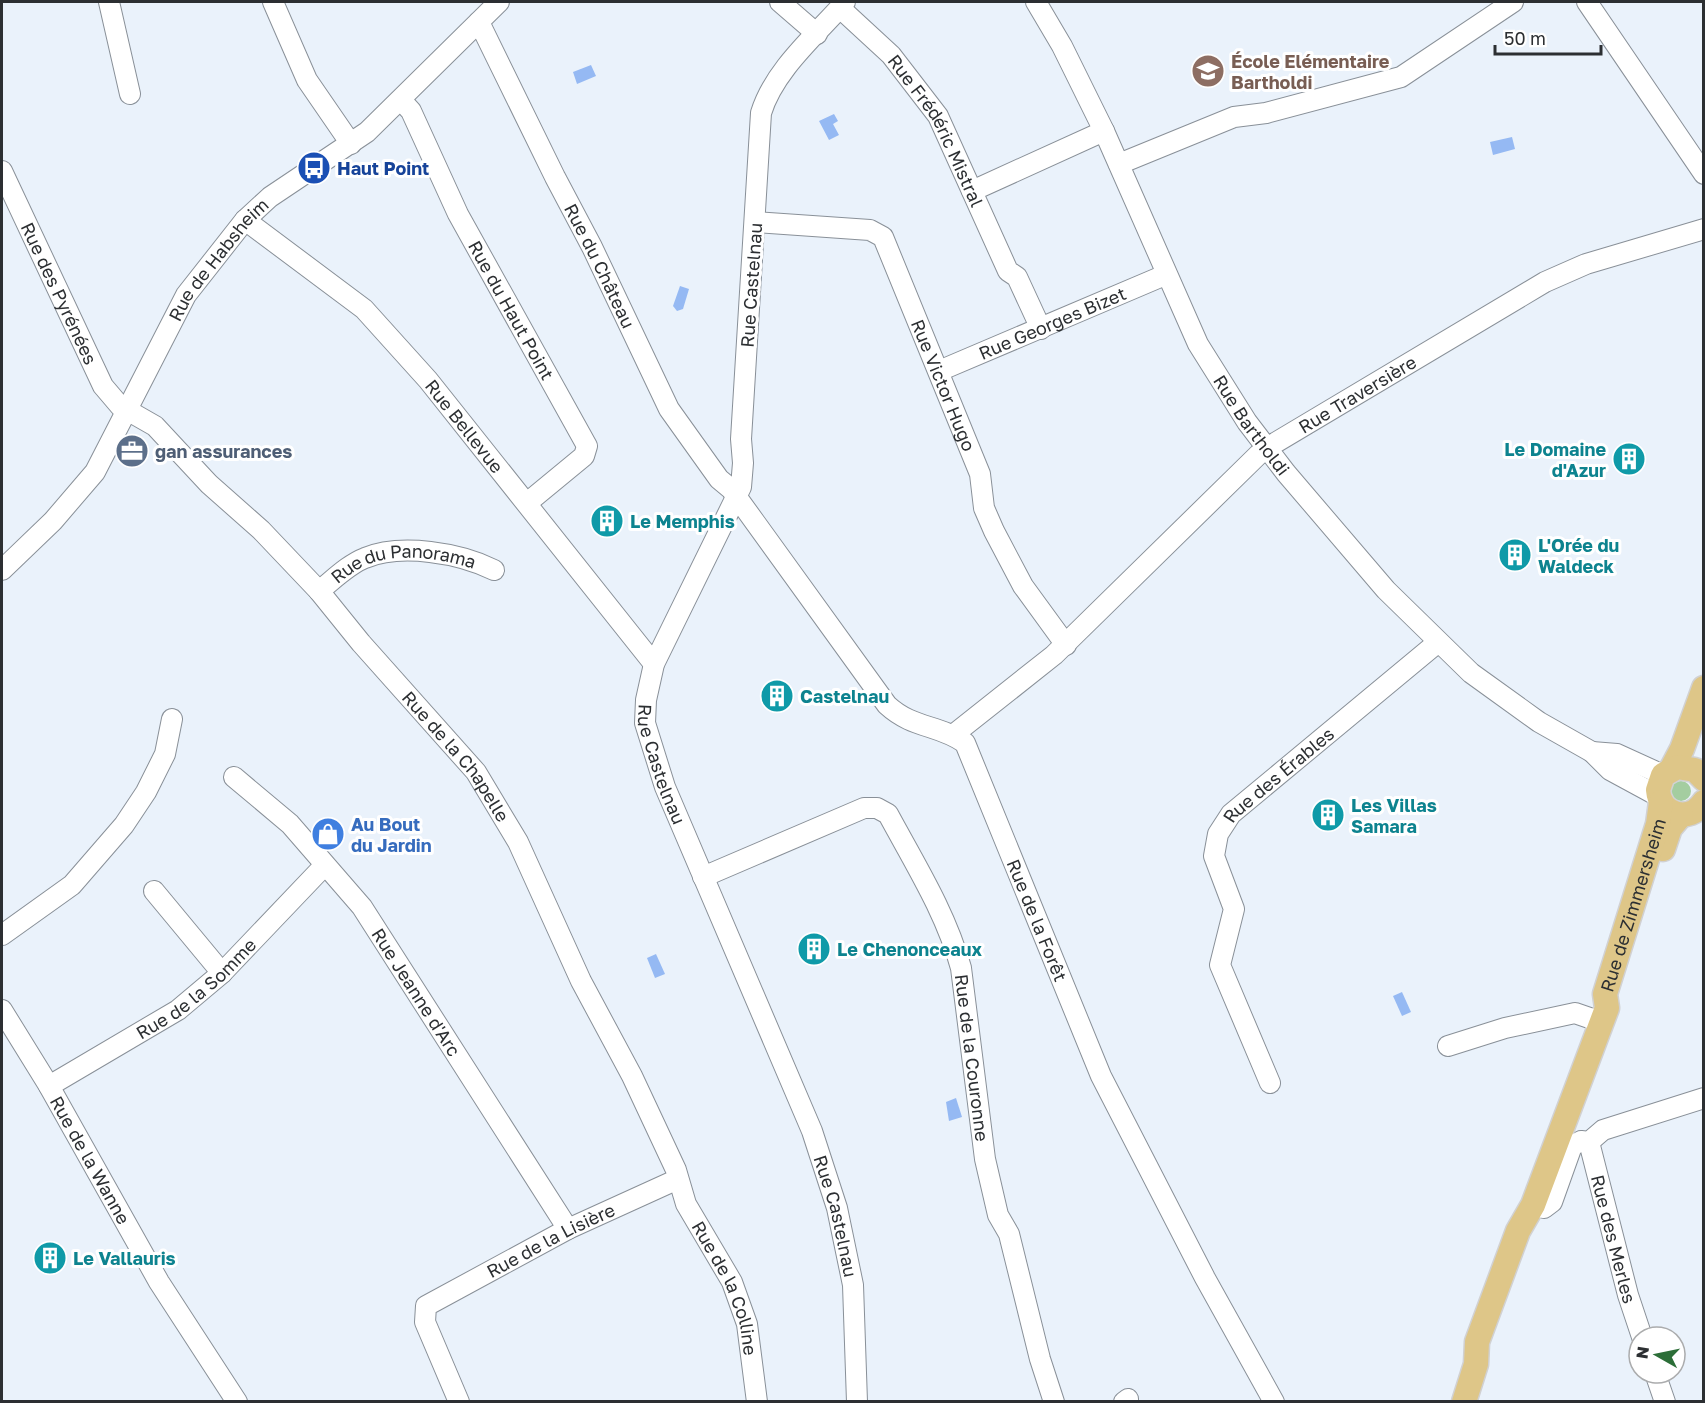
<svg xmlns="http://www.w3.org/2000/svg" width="1705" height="1403" font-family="'Golos Text',sans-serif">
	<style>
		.green { fill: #a4cda0 }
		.water { fill: #95b9f3 }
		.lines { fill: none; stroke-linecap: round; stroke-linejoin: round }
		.minor-casing { stroke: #899098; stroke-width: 22 }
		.major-casing { stroke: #d1d1d2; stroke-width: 27 }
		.minor { stroke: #fff; stroke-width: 20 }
		.major { stroke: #dec688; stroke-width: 24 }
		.labels { text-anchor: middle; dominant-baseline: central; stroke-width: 6; stroke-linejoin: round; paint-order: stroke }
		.education-label { font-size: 18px; font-weight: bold; fill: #785e54; stroke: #fff; text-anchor: start }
		.street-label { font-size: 18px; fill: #2c2f32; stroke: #fff }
		.transit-label { font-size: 18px; font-weight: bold; fill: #164399; stroke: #fff; text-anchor: start }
		.culture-label { font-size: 18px; font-weight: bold; fill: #0d838f; stroke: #fff; text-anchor: start }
		.service-label { font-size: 18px; font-weight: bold; fill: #4e5e75; stroke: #fff; text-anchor: start }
		.shop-label { font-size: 18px; font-weight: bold; fill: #366cbe; stroke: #fff; text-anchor: start }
	</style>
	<rect width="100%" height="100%" fill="#eaf2fb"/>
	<circle class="green" cx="1681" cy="791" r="10"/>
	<g class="water">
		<polygon points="591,65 596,76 577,84 573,72"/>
		<polygon points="834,114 838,121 833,124 839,135 829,140 819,121"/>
		<polygon points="1512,137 1515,149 1493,155 1490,142"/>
		<polygon points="680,286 689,289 683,309 677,311 673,306"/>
		<polygon points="656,954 665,974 655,978 647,958"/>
		<polygon points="1402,992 1411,1012 1402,1016 1393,996"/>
		<polygon points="956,1098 962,1117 949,1121 946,1102"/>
	</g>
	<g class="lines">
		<g class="minor-casing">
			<g id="minor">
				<polyline points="109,2 130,94"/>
				<polyline points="273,2 307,80 351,144"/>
				<polyline points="780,2 817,34"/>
				<path id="s1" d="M 845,2 C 816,35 774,70 761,113 L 741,439 L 743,463 L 741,487 L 654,664 L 646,700 L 645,723 L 665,787 L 812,1131 L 837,1208 L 853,1285 L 857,1402"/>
				<path id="s2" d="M 1036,2 L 1062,46 L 1104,131 L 1198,344 L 1247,422 L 1286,473 L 1386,590 L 1471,673 L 1539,722 L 1592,752 L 1610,770 L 1658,796"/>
				<polyline points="1587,2 1704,174"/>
				<path id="s3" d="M 840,8 L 891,55 L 938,116 L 1008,271 L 1017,277 L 1041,329"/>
				<path id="s4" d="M 479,22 L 555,177 L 592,247 L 669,409 L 719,479 L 731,489 L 887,705 C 913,729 938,724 965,743 L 1101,1076 L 1205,1278 L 1274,1402"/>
				<path id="s5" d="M 401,100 L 411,111 L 458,214 L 587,446 L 584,456 L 527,503"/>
				<polyline points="1119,164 1234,117 1266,113 1401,77 1513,2"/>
				<path id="s6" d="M 2,171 L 103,386 L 120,406 L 155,426 L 209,484 L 261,530 L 319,591 L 361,643 L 476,772 L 518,842 L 581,981 L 632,1076 L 676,1170 L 686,1204 L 732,1282 L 747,1324 L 757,1402"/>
				<polyline points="972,191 1104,131"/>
				<path id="s7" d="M 245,220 L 364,309 L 428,380 L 654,664"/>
				<path id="s8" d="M 755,222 L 870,230 L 883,237 L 980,474 L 984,508 L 994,531 L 1023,586 L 1066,645"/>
				<path id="s9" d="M 939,371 L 1165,275"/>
				<path id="s10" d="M 2,570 L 53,521 L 95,472 L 186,295 L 245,220 L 270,197 L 367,132 L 499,2"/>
				<path id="s11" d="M 319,591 C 333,580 349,564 365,558 C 401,543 460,553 494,570"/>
				<path id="s12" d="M 953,735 L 1054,655 L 1258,455 L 1275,443 L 1545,282 L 1586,264 L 1704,229"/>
				<polyline points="1592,752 1617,754 1663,775"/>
				<path id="s13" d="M 234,777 L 290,824 L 362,907 L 568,1229"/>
				<path id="s14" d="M 703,877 L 864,808 L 877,808 L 888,814 C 915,864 946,913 961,968 L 985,1159 L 998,1215 L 1009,1234 L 1040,1359 L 1054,1402"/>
				<polyline points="154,891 222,973"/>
				<polyline points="2,935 72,885 124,825 146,792 165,754 172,719"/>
				<path id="s15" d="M 2,1010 L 49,1086 L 159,1282 L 237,1402"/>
				<polyline points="1448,1046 1505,1028 1575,1013 1601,1022"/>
				<path id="s16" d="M 1270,1083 L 1220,965 L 1234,909 L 1214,856 L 1218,834 L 1231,814 L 1437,643"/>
				<path id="s17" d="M 49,1086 L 178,1010 L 222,973 L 324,866"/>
				<path id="s18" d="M 1589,1142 L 1628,1295 L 1642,1337"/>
				<polyline points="1533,1205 1544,1208 1552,1202 1572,1146 1581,1141 1589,1142 1603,1130 1704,1098"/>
				<polyline points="1655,1373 1665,1402"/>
				<path id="s19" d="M 459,1402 L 425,1322 L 426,1306 L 568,1229 L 678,1179"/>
				<polyline points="1124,1402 1128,1399"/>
			</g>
		</g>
		<g class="major-casing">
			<g id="major">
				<polyline points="1672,768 1682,749 1704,688"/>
				<path d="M 1704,779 L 1695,770 L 1677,767 L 1663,775 L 1658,790 C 1660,815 1689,824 1704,802"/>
				<polyline points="1663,849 1670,828 1681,815"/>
				<path id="s20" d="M 1464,1402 L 1476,1364 L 1477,1342 L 1518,1231 L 1533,1205 L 1607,1008 L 1605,994 L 1658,824 L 1661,802"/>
			</g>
		</g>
		<use href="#minor" class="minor"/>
		<use href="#major" class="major"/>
	</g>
	<defs>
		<g id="school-disc" transform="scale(1.725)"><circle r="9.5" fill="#8d6e63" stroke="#fff"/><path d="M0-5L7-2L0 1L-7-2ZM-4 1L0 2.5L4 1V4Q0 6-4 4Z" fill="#fff"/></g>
		<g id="bus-disc" transform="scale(1.725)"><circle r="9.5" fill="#1a4fb4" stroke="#fff"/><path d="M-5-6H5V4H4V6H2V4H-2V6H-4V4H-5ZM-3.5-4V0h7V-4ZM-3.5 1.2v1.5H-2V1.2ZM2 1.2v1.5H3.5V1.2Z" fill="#fff"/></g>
		<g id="office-disc" transform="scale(1.725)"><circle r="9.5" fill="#5c6f8a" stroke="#fff"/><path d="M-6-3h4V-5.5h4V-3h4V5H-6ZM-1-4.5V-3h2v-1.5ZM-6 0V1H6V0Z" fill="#fff"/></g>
		<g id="building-disc" transform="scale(1.725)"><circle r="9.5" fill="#0f9aa8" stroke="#fff"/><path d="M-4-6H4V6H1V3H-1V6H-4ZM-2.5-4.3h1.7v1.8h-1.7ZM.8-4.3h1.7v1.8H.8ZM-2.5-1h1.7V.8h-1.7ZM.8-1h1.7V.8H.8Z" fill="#fff"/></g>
		<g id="shop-disc" transform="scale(1.725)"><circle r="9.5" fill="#3f7fe0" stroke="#fff"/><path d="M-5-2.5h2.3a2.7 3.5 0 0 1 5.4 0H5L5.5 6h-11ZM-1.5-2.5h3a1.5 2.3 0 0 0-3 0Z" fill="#fff"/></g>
	</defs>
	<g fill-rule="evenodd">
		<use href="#school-disc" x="1208" y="71"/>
		<use href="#bus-disc" x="314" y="168"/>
		<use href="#office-disc" x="132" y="451"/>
		<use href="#building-disc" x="1629" y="459"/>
		<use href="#building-disc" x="607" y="521"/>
		<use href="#building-disc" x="1515" y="555"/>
		<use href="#building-disc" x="777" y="696"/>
		<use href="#building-disc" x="1328" y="815"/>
		<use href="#shop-disc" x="328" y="834"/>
		<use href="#building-disc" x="814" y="949"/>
		<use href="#building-disc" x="50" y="1258"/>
	</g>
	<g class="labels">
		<g class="education-label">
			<text x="1231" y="61">École Elémentaire<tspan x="1231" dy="21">Bartholdi</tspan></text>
		</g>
		<g class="street-label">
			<text stroke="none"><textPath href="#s3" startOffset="158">Rue Frédéric Mistral</textPath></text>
			<text stroke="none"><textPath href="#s10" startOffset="382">Rue de Habsheim</textPath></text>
			<text stroke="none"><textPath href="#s4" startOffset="272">Rue du Château</textPath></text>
			<text transform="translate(751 285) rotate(-86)">Rue Castelnau</text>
			<text stroke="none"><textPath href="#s6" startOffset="135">Rue des Pyrénées</textPath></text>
			<text stroke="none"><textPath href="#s5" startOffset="238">Rue du Haut Point</textPath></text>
			<text stroke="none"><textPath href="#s9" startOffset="123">Rue Georges Bizet</textPath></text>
			<text stroke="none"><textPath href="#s8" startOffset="290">Rue Victor Hugo</textPath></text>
			<text stroke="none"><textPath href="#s12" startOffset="531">Rue Traversière</textPath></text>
			<text stroke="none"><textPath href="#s2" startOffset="476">Rue Bartholdi</textPath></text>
			<text stroke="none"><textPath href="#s7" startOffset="303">Rue Bellevue</textPath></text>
			<text stroke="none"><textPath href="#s11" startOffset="94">Rue du Panorama</textPath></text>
			<text stroke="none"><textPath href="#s6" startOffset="752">Rue de la Chapelle</textPath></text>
			<text stroke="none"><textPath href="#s1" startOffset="816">Rue Castelnau</textPath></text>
			<text stroke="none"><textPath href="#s16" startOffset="350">Rue des Érables</textPath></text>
			<text stroke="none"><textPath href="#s20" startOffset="528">Rue de Zimmersheim</textPath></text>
			<text stroke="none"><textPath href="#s4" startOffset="1078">Rue de la Forêt</textPath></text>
			<text stroke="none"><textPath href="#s17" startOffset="177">Rue de la Somme</textPath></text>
			<text stroke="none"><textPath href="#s13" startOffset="284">Rue Jeanne d'Arc</textPath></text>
			<text stroke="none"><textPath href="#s14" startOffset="462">Rue de la Couronne</textPath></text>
			<text stroke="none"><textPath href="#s15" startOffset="174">Rue de la Wanne</textPath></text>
			<text stroke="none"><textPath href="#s1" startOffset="1302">Rue Castelnau</textPath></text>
			<text stroke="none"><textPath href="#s18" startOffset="100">Rue des Merles</textPath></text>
			<text stroke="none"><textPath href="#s19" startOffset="244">Rue de la Lisière</textPath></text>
			<text stroke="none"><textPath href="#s6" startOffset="1352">Rue de la Colline</textPath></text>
		</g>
		<g class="transit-label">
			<text x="337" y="168">Haut Point</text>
		</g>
		<g class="culture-label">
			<text x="1606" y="449" text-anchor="end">Le Domaine<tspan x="1606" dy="21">d'Azur</tspan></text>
			<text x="630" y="521">Le Memphis</text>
			<text x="1538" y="545">L'Orée du<tspan x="1538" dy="21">Waldeck</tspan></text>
			<text x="800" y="696">Castelnau</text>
			<text x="1351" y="805">Les Villas<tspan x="1351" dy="21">Samara</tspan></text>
			<text x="837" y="949">Le Chenonceaux</text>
			<text x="73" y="1258">Le Vallauris</text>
		</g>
		<g class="service-label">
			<text x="155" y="451">gan assurances</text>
		</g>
		<g class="shop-label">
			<text x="351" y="824">Au Bout<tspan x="351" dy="21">du Jardin</tspan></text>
		</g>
	</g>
	<rect width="1705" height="1403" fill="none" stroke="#2c2f32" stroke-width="6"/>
	<g transform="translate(1657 1355) rotate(279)"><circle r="28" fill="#ffffff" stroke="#abacad" stroke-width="1.5"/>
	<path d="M0-4.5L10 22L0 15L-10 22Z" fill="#2c6e38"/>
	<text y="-9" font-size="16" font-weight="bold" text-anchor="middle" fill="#2c2f32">N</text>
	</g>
	<path d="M1495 45v9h106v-9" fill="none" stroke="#2c2f32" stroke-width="3"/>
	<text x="1504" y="45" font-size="18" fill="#2c2f32" stroke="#ffffff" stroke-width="4.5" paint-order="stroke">50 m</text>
</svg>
